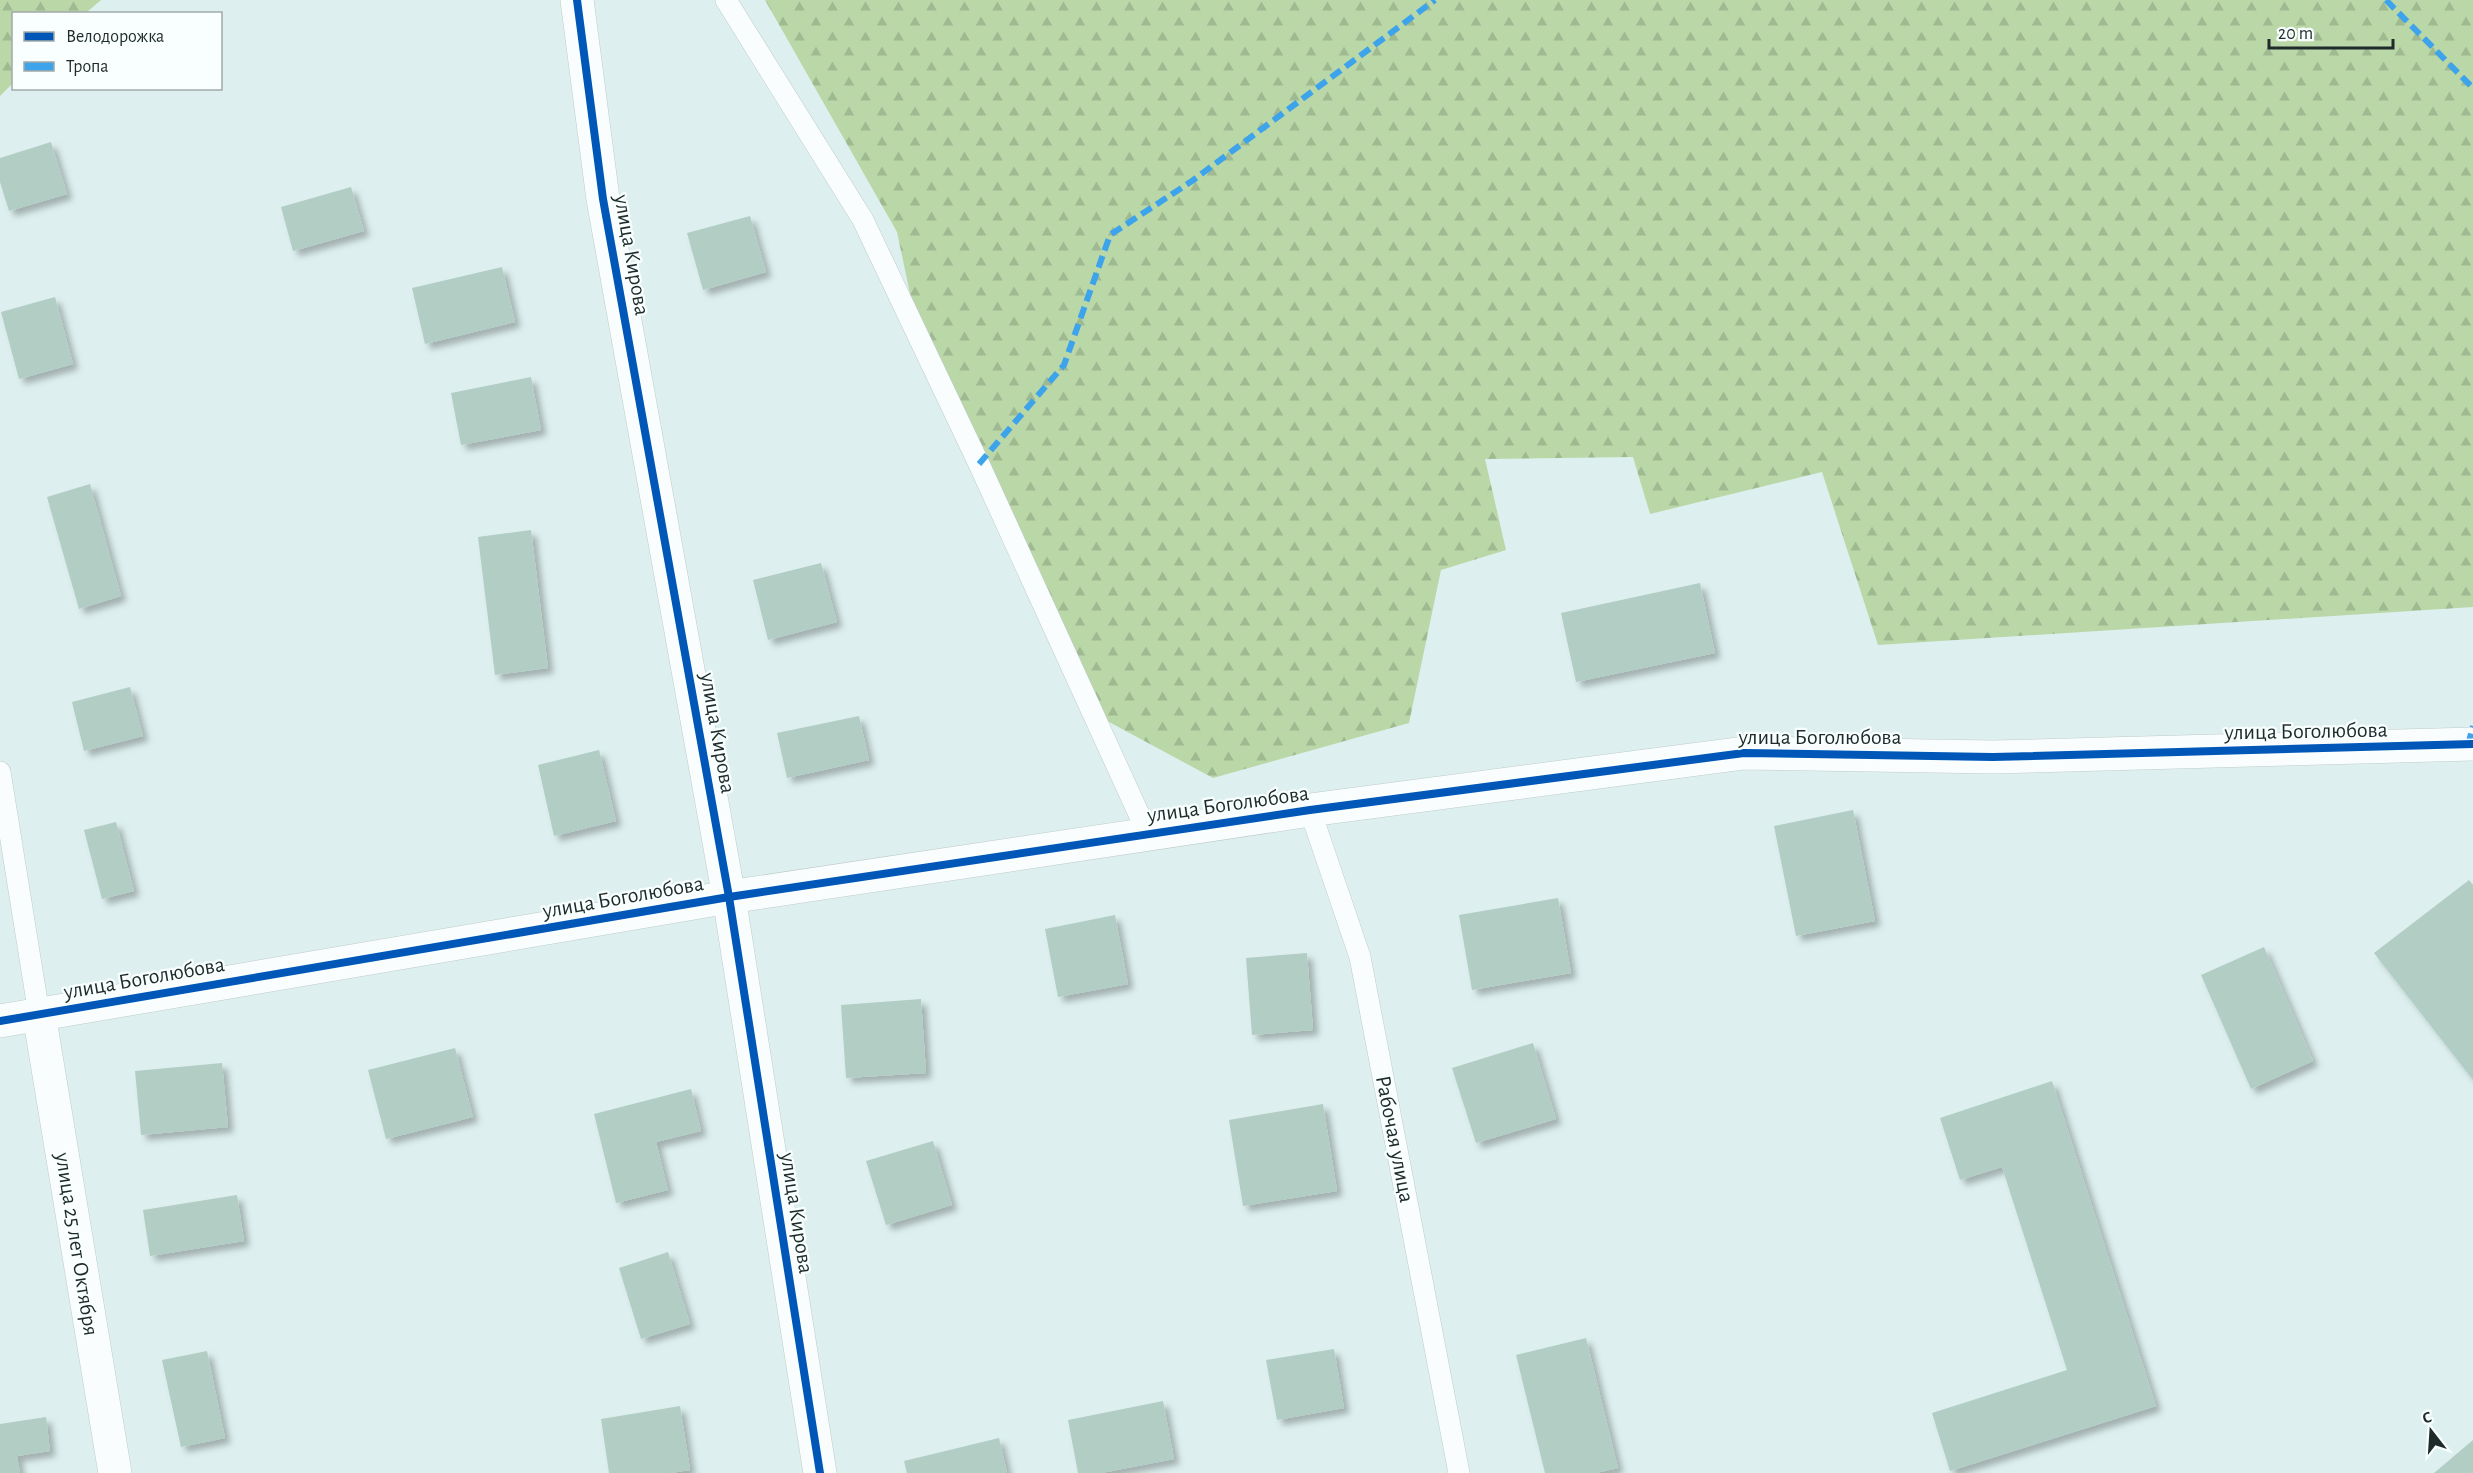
<svg xmlns="http://www.w3.org/2000/svg" width="2473" height="1473" font-family="'Alegreya Sans',sans-serif">
	<style>
		.forest { fill: url(#forest-firs) }
		.building { fill: #b2cdc3; filter: url(#shadow) }
		.lines { fill: none; stroke-linecap: round; stroke-linejoin: round }
		.lane-casing { stroke: #bdcbca; stroke-width: 22 }
		.street-casing { stroke: #bdcbca; stroke-width: 34 }
		.lane { stroke: #fafdfd; stroke-width: 21 }
		.street { stroke: #fafdfd; stroke-width: 33 }
		.quiet { stroke: #3da3eb; stroke-width: 6; stroke-dasharray: 12 6; stroke-linecap: butt }
		.cycleway-casing { stroke: #f8fffe; stroke-width: 11 }
		.cycleway { stroke: #0057b8; stroke-width: 8 }
		.labels { text-anchor: middle; dominant-baseline: central; stroke-width: 4.5; stroke-linejoin: round; paint-order: stroke }
		.street-label { font-size: 22px; fill: #1e2b2a; stroke: #f8fffe }
	</style>
	<defs>
		<pattern id="forest-firs" width="22" height="20" patternUnits="userSpaceOnUse" patternTransform="scale(1.5)"><rect width="22" height="20" fill="#bad7a8"/><path d="M5 1l3.5 6h-7zM16 11l3.5 6h-7z" fill="#9fb991"/></pattern>
		<filter id="shadow"><feDropShadow dx="5.5" dy="5.5" stdDeviation="3" flood-color="#0004"/></filter>
	</defs>
	<rect width="100%" height="100%" fill="#ddf0ef"/>
	<g class="forest">
		<polygon points="0,0 101,0 86,13 14,14 13,83 0,96"/>
		<polygon points="765,0 2473,0 2473,607 1878,645 1822,472 1650,514 1633,457 1485,459 1506,550 1441,570 1409,723 1213,778 1098,716 922,351 897,232"/>
	</g>
	<g class="building">
		<polygon points="51,142 67,194 9,211 0,182 0,158"/>
		<polygon points="351,187 364,231 293,251 281,207"/>
		<polygon points="750,216 766,272 703,290 687,233"/>
		<polygon points="502,267 515,322 425,344 412,288"/>
		<polygon points="55,297 73,364 19,379 1,312"/>
		<polygon points="531,377 541,430 461,445 451,393"/>
		<polygon points="90,484 121,596 79,609 47,497"/>
		<polygon points="531,530 548,668 495,675 478,537"/>
		<polygon points="821,563 837,622 768,640 753,580"/>
		<polygon points="1700,583 1715,653 1576,682 1561,613"/>
		<polygon points="130,687 143,736 84,751 72,702"/>
		<polygon points="859,716 869,760 787,778 777,733"/>
		<polygon points="599,750 616,821 554,836 538,765"/>
		<polygon points="1853,810 1875,921 1796,936 1774,826"/>
		<polygon points="116,822 134,891 102,899 84,830"/>
		<polygon points="2469,880 2473,885 2473,1080 2374,953"/>
		<polygon points="1558,898 1571,973 1472,990 1459,915"/>
		<polygon points="1115,915 1128,984 1058,997 1045,929"/>
		<polygon points="2264,947 2313,1061 2251,1089 2201,975"/>
		<polygon points="1307,953 1313,1030 1252,1035 1246,958"/>
		<polygon points="921,999 926,1073 846,1078 841,1005"/>
		<polygon points="1533,1043 1556,1119 1476,1143 1452,1068"/>
		<polygon points="455,1048 473,1117 386,1139 368,1070"/>
		<polygon points="222,1063 228,1127 141,1135 135,1071"/>
		<polygon points="2052,1081 2156,1406 1950,1471 1932,1413 2067,1370 2002,1167 1960,1180 1940,1118"/>
		<polygon points="691,1089 701,1131 656,1142 668,1190 616,1203 594,1114"/>
		<polygon points="1323,1104 1337,1191 1243,1206 1229,1120"/>
		<polygon points="933,1141 952,1205 886,1225 866,1161"/>
		<polygon points="237,1195 244,1241 150,1256 143,1210"/>
		<polygon points="668,1252 690,1324 641,1339 619,1268"/>
		<polygon points="1586,1338 1618,1468 1596,1473 1545,1473 1516,1355"/>
		<polygon points="1334,1349 1344,1408 1277,1420 1266,1360"/>
		<polygon points="207,1351 225,1438 181,1447 162,1360"/>
		<polygon points="1163,1401 1174,1459 1101,1473 1078,1473 1068,1420"/>
		<polygon points="680,1406 690,1470 670,1473 609,1473 601,1419"/>
		<polygon points="46,1417 50,1451 17,1456 20,1473 0,1473 0,1424"/>
		<polygon points="999,1438 1007,1473 907,1473 904,1461"/>
		<polygon points="2473,1440 2473,1473 2434,1473"/>
	</g>
	<g class="lines">
		<g class="lane-casing">
			<g id="lane">
				<polyline points="726,0 863,220 979,464 1148,834"/>
				<polyline points="0,772 39,1014"/>
				<polyline points="1310,810 1360,957 1459,1473"/>
			</g>
		</g>
		<g class="street-casing">
			<g id="street">
				<polyline points="577,0 603,199 729,897 820,1473"/>
				<polyline points="39,1014 115,1473"/>
				<polyline points="0,1021 729,897 1310,810 1744,753 1993,757 2473,744"/>
			</g>
		</g>
		<use href="#lane" class="lane"/>
		<use href="#street" class="street"/>
		<g class="quiet">
			<polyline points="2386,0 2473,88"/>
			<polyline points="979,464 1064,365 1110,235 1192,181 1435,0"/>
			<polyline points="2468,745 2473,726"/>
		</g>
		<g class="cycleway-casing">
			<g id="cycleway">
				<polyline points="577,0 603,199 729,897 820,1473"/>
				<polyline points="0,1021 729,897 1310,810 1744,753 1993,757 2473,744"/>
			</g>
		</g>
		<use href="#cycleway" class="cycleway"/>
	</g>
	<g class="labels">
		<g class="street-label">
			<text transform="translate(632 255) rotate(80)">улица Кирова</text>
			<text transform="translate(2306 731) rotate(-1)">улица Боголюбова</text>
			<text transform="translate(718 733) rotate(80)">улица Кирова</text>
			<text x="1820" y="737">улица Боголюбова</text>
			<text transform="translate(1228 804) rotate(-8)">улица Боголюбова</text>
			<text transform="translate(623 897) rotate(-10)">улица Боголюбова</text>
			<text transform="translate(144 978) rotate(-10)">улица Боголюбова</text>
			<text transform="translate(1395 1139) rotate(79)">Рабочая улица</text>
			<text transform="translate(797 1213) rotate(81)">улица Кирова</text>
			<text transform="translate(77 1244) rotate(81)">улица 25 лет Октября</text>
		</g>
	</g>
	<rect x="12" y="12" width="210" height="78" fill="#f8fffe" stroke="#a1aaa9" stroke-width="1.5"/>
	<rect x="24" y="32" width="30" height="9" fill="#0057b8" stroke="#a1aaa9" stroke-width="1.5"/>
	<text x="66" y="42" font-size="18" fill="#1e2b2a">Велодорожка</text>
	<rect x="24" y="62" width="30" height="9" fill="#3da3eb" stroke="#a1aaa9" stroke-width="1.5"/>
	<text x="66" y="72" font-size="18" fill="#1e2b2a">Тропа</text>
	<g transform="translate(2431 1431) rotate(343)" stroke="#f8fffe" stroke-width="4.5" paint-order="stroke">
	<path d="M0-4.5L10 22L0 15L-10 22Z" fill="#1e2b2a"/>
	<text y="-9" font-size="16" font-weight="bold" text-anchor="middle" fill="#1e2b2a">С</text>
	</g>
	<path d="M2269 39v9h124v-9" fill="none" stroke="#1e2b2a" stroke-width="3"/>
	<text x="2278" y="39" font-size="18" fill="#1e2b2a" stroke="#f8fffe" stroke-width="4.5" paint-order="stroke">20 m</text>
</svg>
